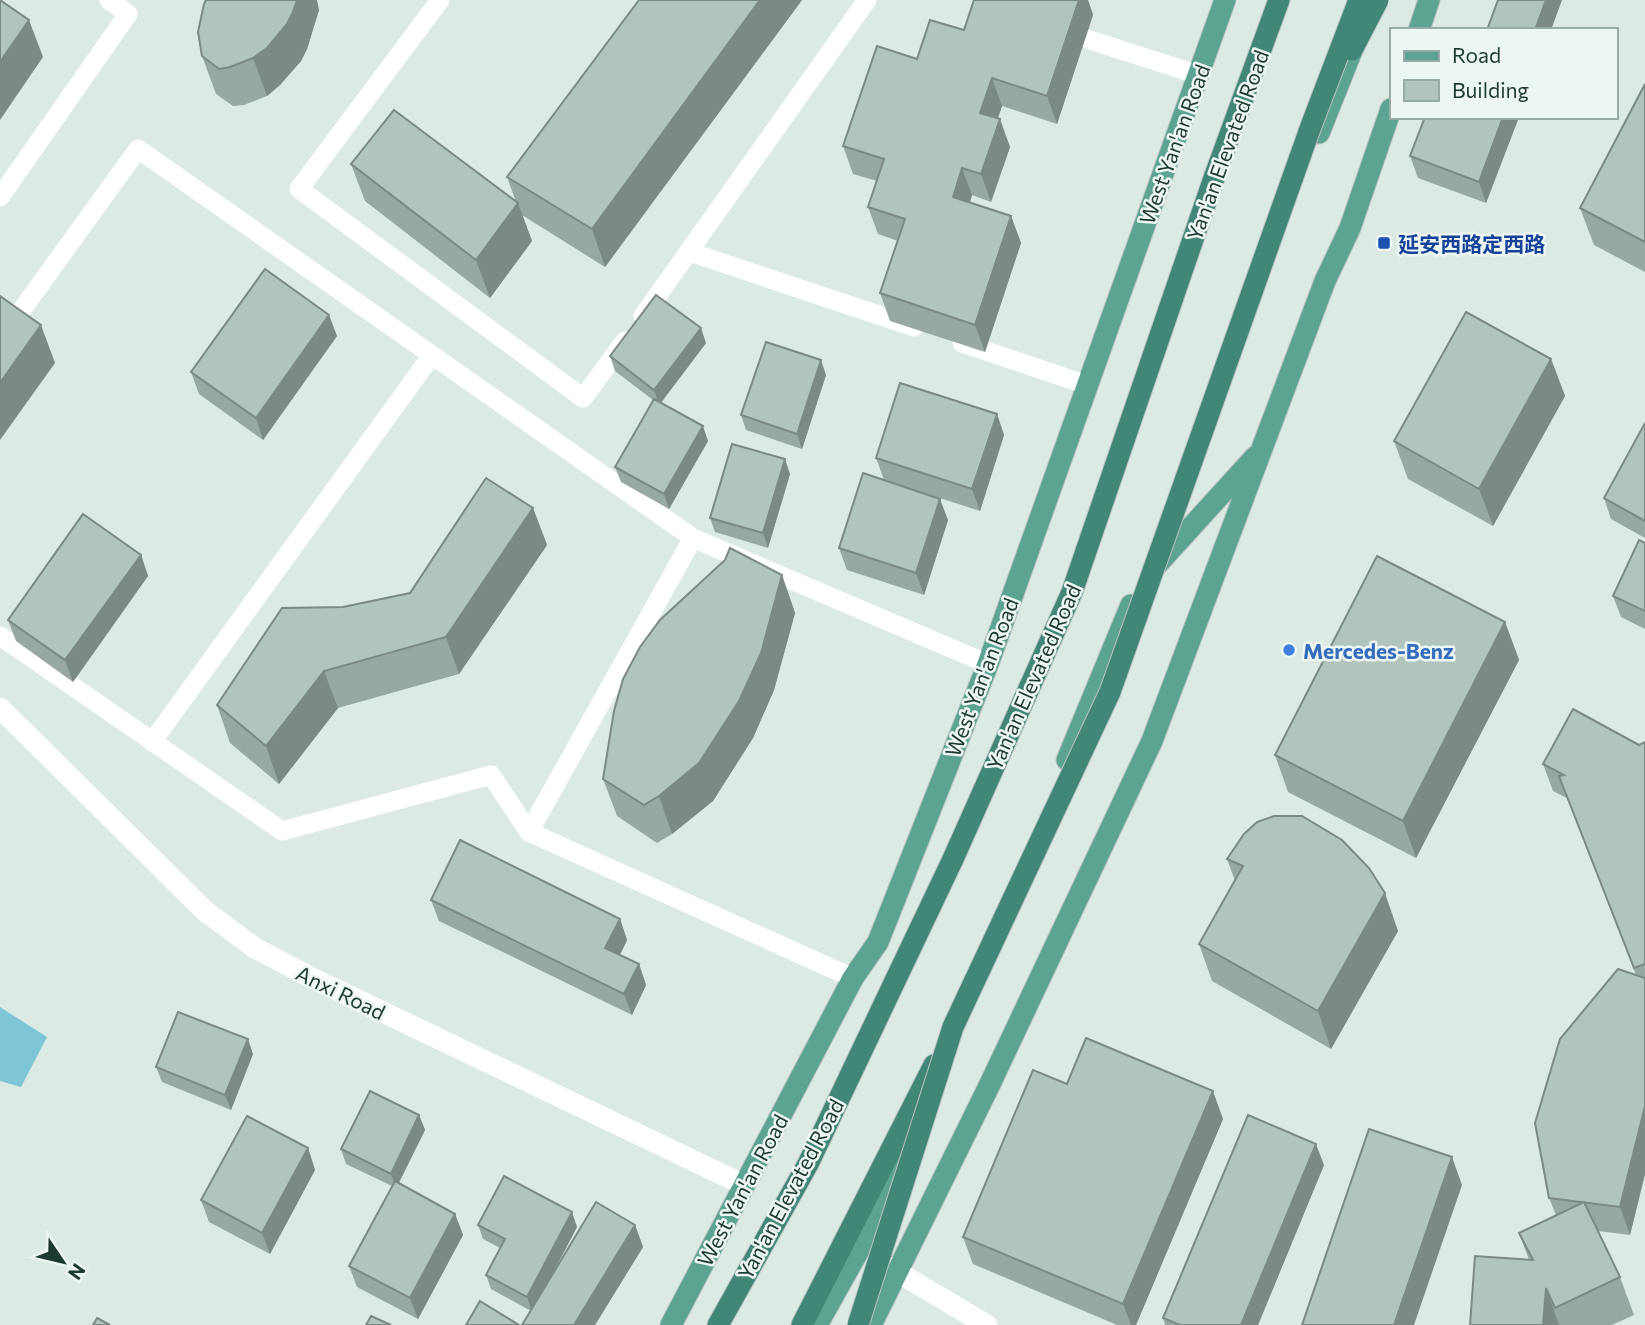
<svg xmlns="http://www.w3.org/2000/svg" width="1645" height="1325" font-family="Commissioner,'Noto Sans SC',sans-serif">
	<style>
		.water { fill: #7ec6d5 }
		.lines { fill: none; stroke-linecap: round; stroke-linejoin: round }
		.primary-casing { stroke: #bbc4c2; stroke-width: 23 }
		.trunk-casing { stroke: #bbc4c2; stroke-width: 23 }
		.service { stroke: #fff; stroke-width: 19 }
		.minor { stroke: #fff; stroke-width: 21 }
		.primary { stroke: #5da392; stroke-width: 21 }
		.trunk { stroke: #428677; stroke-width: 21 }
		.trunk-bridge-casing { stroke: #bbc4c2; stroke-width: 23; stroke-linecap: butt }
		.trunk-bridge { stroke: #428677; stroke-width: 21 }
		.wall { fill: #98a9a3 }
		.shaded-wall { fill: #7c8a84 }
		.building { fill: #b1c5bd; stroke: #7c8a84; stroke-width: 2 }
		.transit-dot { fill: #1a4fb4; stroke: #ecf6f2; stroke-width: 2.5 }
		.shop-dot { fill: #3f7fe0; stroke: #ecf6f2; stroke-width: 2.5 }
		.labels { text-anchor: middle; dominant-baseline: central; stroke-width: 5; stroke-linejoin: round; paint-order: stroke }
		.street-label { font-size: 21px; fill: #1d3a32; stroke: #ecf6f2 }
		.transit-label { font-size: 21px; font-weight: bold; fill: #164399; stroke: #ecf6f2; text-anchor: start }
		.shop-label { font-size: 21px; font-weight: bold; fill: #366cbe; stroke: #ecf6f2; text-anchor: start }
	</style>
	<rect width="100%" height="100%" fill="#dceae4"/>
	<polygon class="water" points="0,1007 47,1037 21,1087 0,1081"/>
	<g class="lines">
		<g class="primary-casing">
			<g id="primary">
				<polyline points="1419,30 1429,0"/>
				<polyline points="1319,133 1359,33"/>
				<polyline points="1154,568 1255,457"/>
				<polyline points="1067,760 1131,605"/>
				<polyline points="671,1325 853,978 878,942 988,664 1225,0"/>
				<polyline points="817,1325 859,1250 907,1138"/>
				<polyline points="871,1325 990,1084 1152,741 1325,281 1350,228 1391,109"/>
			</g>
		</g>
		<g class="trunk-casing">
			<g id="trunk">
				<polyline points="718,1325 808,1164 953,859 1072,592 1214,178 1279,0"/>
				<polyline points="802,1325 934,1065"/>
			</g>
		</g>
		<g class="service">
			<polyline points="440,0 299,189 583,398 625,341"/>
			<polyline points="1062,31 1199,75"/>
			<polyline points="0,197 128,14 109,0"/>
			<polyline points="690,252 914,327"/>
			<polyline points="643,316 867,0"/>
			<polyline points="0,340 138,149 693,538 988,664"/>
			<polyline points="962,343 1087,385"/>
			<polyline points="0,636 282,831 491,775 529,832 853,978"/>
			<polyline points="152,742 432,355"/>
			<polyline points="529,832 693,538"/>
		</g>
		<g class="minor">
			<polyline points="0,708 205,911 255,948 316,980 744,1185"/>
			<polyline points="882,1263 987,1325"/>
		</g>
		<use href="#primary" class="primary"/>
		<use href="#trunk" class="trunk"/>
		<g class="trunk-bridge-casing">
			<g id="trunk-bridge">
				<polyline points="1352,50 1378,0"/>
				<polyline points="858,1325 953,1027 1110,692 1311,126 1359,0"/>
			</g>
		</g>
		<use href="#trunk-bridge" class="trunk-bridge"/>
	</g>
	<g class="wall">
		<polygon points="639,0 802,0 605,267 522,215 532,241 490,298 365,201 351,164 516,202 507,177"/>
		<polygon points="974,0 1088,0 1093,15 1057,124 1002,106 998,118 1010,147 991,202 972,195 970,202 1011,216 1021,243 985,352 890,321 880,293 898,241 878,234 868,207 877,181 853,174 843,146 917,59 964,30"/>
		<polygon points="319,10 307,49 301,61 280,85 267,96 244,105 233,106 216,94 202,56"/>
		<polygon points="1645,84 1645,272 1594,245 1580,208"/>
		<polygon points="1425,117 1519,117 1486,203 1418,178 1410,156"/>
		<polygon points="337,336 263,440 199,394 191,372"/>
		<polygon points="706,343 661,403 708,441 669,509 621,482 615,467 653,400 615,371 610,356"/>
		<polygon points="1551,359 1565,396 1493,526 1408,479 1394,441"/>
		<polygon points="826,375 802,449 746,430 741,415"/>
		<polygon points="997,414 1004,435 980,511 884,480 876,458"/>
		<polygon points="1645,423 1645,538 1611,519 1604,498"/>
		<polygon points="790,474 768,548 715,532 710,518"/>
		<polygon points="533,508 547,545 459,674 338,708 279,784 230,743 217,705 343,607 410,593"/>
		<polygon points="948,520 924,595 847,570 839,548"/>
		<polygon points="1645,543 1645,629 1621,617 1613,596"/>
		<polygon points="141,555 148,576 73,682 16,641 8,620"/>
		<polygon points="782,575 795,613 774,690 753,738 713,801 672,834 657,843 617,816 603,779"/>
		<polygon points="1505,622 1519,660 1416,858 1288,792 1275,755"/>
		<polygon points="1645,742 1645,1174 1630,1235 1598,1231 1620,1277 1634,1315 1612,1325 1470,1325 1529,1260 1519,1233 1556,1215 1549,1198 1636,975 1567,798 1553,791 1543,764 1639,745"/>
		<polygon points="1227,859 1398,931 1331,1049 1212,981 1199,944 1235,881"/>
		<polygon points="431,900 620,919 627,940 620,955 639,964 646,985 632,1015 439,921"/>
		<polygon points="253,1054 231,1110 162,1082 156,1067"/>
		<polygon points="419,1115 425,1130 399,1183 455,1214 463,1235 418,1319 357,1287 349,1266 392,1186 346,1164 341,1149"/>
		<polygon points="1223,1119 1136,1325 1117,1325 973,1264 963,1237"/>
		<polygon points="308,1148 315,1170 270,1254 209,1222 201,1200"/>
		<polygon points="1324,1165 1258,1325 1165,1325 1163,1318"/>
		<polygon points="478,1225 577,1227 550,1279 635,1225 643,1247 595,1325 522,1325 531,1311 491,1289 486,1275 500,1248 483,1239"/>
	</g>
	<g class="shaded-wall">
		<polygon points="297,0 317,0 319,10 307,49 301,61 280,85 267,96 253,58"/>
		<polygon points="760,0 802,0 605,267 592,229"/>
		<polygon points="1079,0 1088,0 1093,15 1057,124 1047,96"/>
		<polygon points="1546,0 1562,0 1551,30 1535,30"/>
		<polygon points="29,20 43,57 0,120 0,62"/>
		<polygon points="992,78 1002,106 990,141 980,113"/>
		<polygon points="1503,117 1519,117 1486,203 1479,182"/>
		<polygon points="1000,119 1010,147 991,202 981,174"/>
		<polygon points="962,168 972,195 963,224 953,197"/>
		<polygon points="518,203 532,241 490,298 476,260"/>
		<polygon points="1011,216 1021,243 985,352 975,325"/>
		<polygon points="329,315 337,336 263,440 256,418"/>
		<polygon points="41,325 55,363 0,440 0,383"/>
		<polygon points="701,328 706,343 659,405 654,390"/>
		<polygon points="1551,359 1565,396 1493,526 1479,489"/>
		<polygon points="821,360 826,375 802,449 797,434"/>
		<polygon points="997,414 1004,435 980,511 972,489"/>
		<polygon points="703,426 708,441 669,509 664,494"/>
		<polygon points="785,459 790,474 768,548 763,533"/>
		<polygon points="940,499 948,520 924,595 916,573"/>
		<polygon points="533,508 547,545 459,674 446,637"/>
		<polygon points="141,555 148,576 73,682 65,660"/>
		<polygon points="782,575 795,613 774,690 753,738 713,801 672,834 659,796"/>
		<polygon points="1505,622 1519,660 1416,858 1403,821"/>
		<polygon points="324,671 338,708 279,784 266,746"/>
		<polygon points="1385,893 1398,931 1331,1049 1318,1011"/>
		<polygon points="620,919 627,940 613,969 605,948"/>
		<polygon points="639,964 646,985 632,1015 624,994"/>
		<polygon points="248,1039 253,1054 231,1110 225,1095"/>
		<polygon points="1213,1091 1223,1119 1136,1325 1131,1325 1123,1304"/>
		<polygon points="1645,1106 1645,1174 1630,1235 1620,1207"/>
		<polygon points="419,1115 425,1130 396,1188 391,1174"/>
		<polygon points="1316,1144 1324,1165 1258,1325 1241,1325"/>
		<polygon points="308,1148 315,1170 270,1254 262,1233"/>
		<polygon points="1452,1157 1462,1185 1414,1325 1394,1325"/>
		<polygon points="572,1212 577,1227 532,1312 527,1297"/>
		<polygon points="455,1214 463,1235 418,1319 410,1298"/>
		<polygon points="635,1225 643,1247 595,1325 574,1325"/>
		<polygon points="1546,1288 1559,1325 1543,1325"/>
	</g>
	<g class="building">
		<polygon points="0,0 29,20 0,62"/>
		<polygon points="206,0 297,0 293,12 287,24 267,48 253,58 230,67 219,69 202,56 198,32 204,4"/>
		<polygon points="639,0 760,0 592,229 507,177"/>
		<polygon points="974,0 1079,0 1047,96 992,78 980,113 1000,119 981,174 962,168 953,197 1011,216 975,325 880,293 905,219 868,207 884,159 843,146 877,46 917,59 930,20 964,30"/>
		<polygon points="1498,0 1546,0 1535,30 1487,30"/>
		<polygon points="1645,84 1645,242 1580,208"/>
		<polygon points="394,110 518,203 476,260 351,164"/>
		<polygon points="1425,117 1503,117 1479,182 1410,156"/>
		<polygon points="265,269 329,315 256,418 191,372"/>
		<polygon points="656,295 701,328 654,390 610,356"/>
		<polygon points="0,296 41,325 0,383"/>
		<polygon points="1466,312 1551,359 1479,489 1394,441"/>
		<polygon points="766,342 821,360 797,434 741,415"/>
		<polygon points="900,383 997,414 972,489 876,458"/>
		<polygon points="654,399 703,426 664,494 615,467"/>
		<polygon points="1645,423 1645,521 1604,498"/>
		<polygon points="732,444 785,459 763,533 710,518"/>
		<polygon points="863,473 940,499 916,573 839,548"/>
		<polygon points="486,478 533,508 446,637 324,671 266,746 217,705 282,608 343,607 410,593"/>
		<polygon points="83,514 141,555 65,660 8,620"/>
		<polygon points="1639,540 1645,543 1645,611 1613,596"/>
		<polygon points="730,548 782,575 761,653 739,701 699,763 659,796 644,805 603,779 614,711 623,679 640,647 660,620 725,560"/>
		<polygon points="1377,556 1505,622 1403,821 1275,755"/>
		<polygon points="1573,709 1639,745 1645,742 1645,964 1634,968 1559,776 1564,775 1543,764"/>
		<polygon points="1274,816 1302,816 1342,840 1369,868 1385,893 1318,1011 1199,944 1243,866 1227,859 1244,834 1257,822"/>
		<polygon points="460,840 620,919 605,948 639,964 624,994 431,900"/>
		<polygon points="1618,969 1645,978 1645,1106 1620,1207 1549,1198 1535,1123 1560,1039"/>
		<polygon points="178,1012 248,1039 225,1095 156,1067"/>
		<polygon points="1086,1038 1213,1091 1123,1304 963,1237 1033,1070 1067,1084"/>
		<polygon points="370,1091 419,1115 391,1174 341,1149"/>
		<polygon points="1248,1115 1316,1144 1241,1325 1180,1325 1163,1318"/>
		<polygon points="247,1116 308,1148 262,1233 201,1200"/>
		<polygon points="1369,1129 1452,1157 1394,1325 1302,1325"/>
		<polygon points="504,1176 572,1212 527,1297 486,1275 505,1239 478,1225"/>
		<polygon points="395,1181 455,1214 410,1298 349,1266"/>
		<polygon points="596,1202 635,1225 574,1325 522,1325"/>
		<polygon points="1584,1202 1620,1277 1555,1308 1546,1288 1543,1325 1470,1325 1475,1256 1533,1260 1519,1233"/>
		<polygon points="480,1301 519,1325 466,1325"/>
		<polygon points="371,1316 391,1325 366,1325"/>
		<polygon points="97,1318 110,1325 93,1325"/>
	</g>
	<rect class="transit-dot" x="1377" y="236" width="14" height="14" rx="3.5"/>
	<circle class="shop-dot" cx="1289" cy="650" r="7"/>
	<g class="labels">
		<g class="street-label">
			<text transform="translate(1174 144) rotate(-70)">West Yan'an Road</text>
			<text transform="translate(1227 145) rotate(-70)">Yan'an Elevated Road</text>
			<text transform="translate(981 677) rotate(-69)">West Yan'an Road</text>
			<text transform="translate(1033 677) rotate(-66)">Yan'an Elevated Road</text>
			<text transform="translate(341 992) rotate(26)">Anxi Road</text>
			<text transform="translate(790 1189) rotate(-62)">Yan'an Elevated Road</text>
			<text transform="translate(742 1190) rotate(-62)">West Yan'an Road</text>
		</g>
		<g class="transit-label">
			<text x="1398" y="243">延安西路定西路</text>
		</g>
		<g class="shop-label">
			<text x="1303" y="650">Mercedes-Benz</text>
		</g>
	</g>
	<rect x="1390" y="28" width="228" height="91" fill="#ecf6f2" stroke="#99aba5" stroke-width="2"/>
	<rect x="1404" y="51" width="35" height="10" fill="#5da392" stroke="#99aba5" stroke-width="2"/>
	<text x="1452" y="63" font-size="21" fill="#1d3a32">Road</text>
	<rect x="1404" y="80" width="35" height="21" fill="#b1c5bd" stroke="#99aba5" stroke-width="2"/>
	<text x="1452" y="98" font-size="21" fill="#1d3a32">Building</text>
	<g transform="translate(63 1262) rotate(125)" stroke="#ecf6f2" stroke-width="5" paint-order="stroke">
	<path d="M0-5L12 26L0 18L-12 26Z" fill="#1d3a32"/>
	<text y="-10" font-size="19" font-weight="bold" text-anchor="middle" fill="#1d3a32">N</text>
	</g>
</svg>
